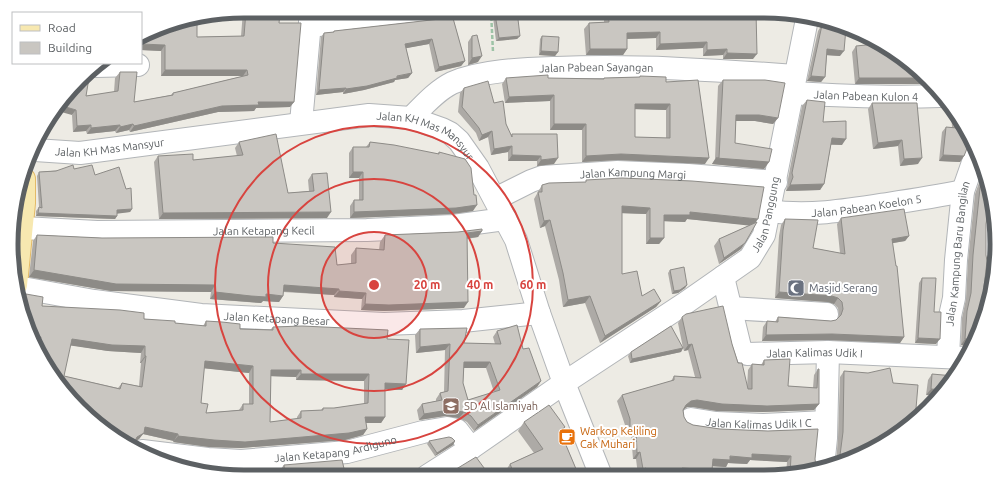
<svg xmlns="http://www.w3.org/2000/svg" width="1008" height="488" font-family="Ubuntu,sans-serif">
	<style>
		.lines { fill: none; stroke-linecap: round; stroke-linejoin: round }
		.minor-casing { stroke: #b2b5b8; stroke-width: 24 }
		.major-casing { stroke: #e3ba67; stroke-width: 24 }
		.path { stroke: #9dc3a6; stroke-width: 2.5; stroke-dasharray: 4 2; stroke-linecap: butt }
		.minor { stroke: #fff; stroke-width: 22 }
		.major { stroke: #f7e8b0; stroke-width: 22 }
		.wall { fill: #adaaa6; fill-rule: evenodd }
		.shaded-wall { fill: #8d8b87 }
		.building { fill: #c9c6c1; stroke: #8d8b87; fill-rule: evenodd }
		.ring { fill: none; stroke: #d8443f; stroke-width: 2 }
		.labels { text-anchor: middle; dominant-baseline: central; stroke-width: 4; stroke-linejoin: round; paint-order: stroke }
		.street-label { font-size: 11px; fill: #5c6063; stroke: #fff }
		.worship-label { font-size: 11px; fill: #5b616d; stroke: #fff; text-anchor: start }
		.education-label { font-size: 11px; fill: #785e54; stroke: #fff; text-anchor: start }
		.food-label { font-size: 11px; fill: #c56008; stroke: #fff; text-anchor: start }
		.rim { fill: none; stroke: #5c6063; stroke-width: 5 }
		.centre { fill: #d8443f; stroke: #fff; stroke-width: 2 }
		.ring-label { font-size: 12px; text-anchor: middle; font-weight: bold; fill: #d8443f; stroke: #fff; stroke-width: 4; stroke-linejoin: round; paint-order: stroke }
	</style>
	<rect width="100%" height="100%" fill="#edebe4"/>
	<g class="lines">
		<g class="minor-casing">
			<g id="minor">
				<polyline points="310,26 435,11"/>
				<polyline points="96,66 138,65"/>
				<path id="s1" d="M 792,93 C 842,96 890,98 940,96"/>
				<path id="s2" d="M 411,118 C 423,106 436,91 452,83 C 481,70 525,69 556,68 C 636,65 716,70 795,76"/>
				<polyline points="301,123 311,11"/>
				<path id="s3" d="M 35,150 L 80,153 L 369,115 L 411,118 L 442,129 L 450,133 L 459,141 L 478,168 L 516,240 L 539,313 L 564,383 L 601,476"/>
				<path id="s4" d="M 495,199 L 531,181 L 542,177 L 617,172 L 688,175 L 776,182"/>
				<path id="s5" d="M 769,211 C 808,217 849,210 887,204 C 913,200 938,196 963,191"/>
				<path id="s6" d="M 23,228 L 97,232 L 367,230 L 453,226 L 505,219"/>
				<polyline points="994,261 994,230"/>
				<path id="s7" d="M 723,277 L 740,347 L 743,352 L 747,354 L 828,352 L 965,358"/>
				<path id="s8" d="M 17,287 L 94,301 L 201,315 L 384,324 L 463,321 L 539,313"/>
				<polyline points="730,308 827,314"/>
				<path id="s9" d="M 948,357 L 950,316 L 954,298 L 956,260 L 963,191 L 977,151"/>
				<path id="s10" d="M 691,419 L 716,423 L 763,425 L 826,422"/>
				<path id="s11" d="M 142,451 L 208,459 L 241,461 L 347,452 L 423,432 L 447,428 L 457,430 L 471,448"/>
				<polyline points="823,467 826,438 828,352"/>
				<path id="s12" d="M 427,476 L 471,448 L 564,383 L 684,304 L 750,258 L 764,235 L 807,19"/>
			</g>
		</g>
		<g class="major-casing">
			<polyline id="major" points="16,285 24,203 24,179"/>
		</g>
		<polyline class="path" points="491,11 493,52"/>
		<use href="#minor" class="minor"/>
		<use href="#major" class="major"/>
	</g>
	<g class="wall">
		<polygon points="243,11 280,11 279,23 294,102 290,107 256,108 254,111 218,112 130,132 129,130 116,133 115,131 87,134 86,131 73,132 72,115 86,96 114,92 115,78 120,72 134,102 171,95 173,93 243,76 161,76 161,51 141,50 197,37 241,36"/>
		<polygon points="448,11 451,11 465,61 461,66 435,72 429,44 406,48 412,73 408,78 395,80 394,82 364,90 343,94 343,92 316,95 321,37 324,33 333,32 334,31 440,19 446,16"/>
		<polygon points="650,11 764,11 768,14 756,14 753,59 723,59 723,55 703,56 703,48 656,50 656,38 627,39 627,49 623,55 586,55 584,29 589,23 604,22 604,20 608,14 650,13"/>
		<polygon points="495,14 520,36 517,39 496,41 493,17"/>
		<polygon points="818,22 832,25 831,26 840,56 827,55 825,77 821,82 807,81 818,31 821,26 818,26"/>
		<polygon points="472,36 478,62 468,65 468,42"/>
		<polygon points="542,36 558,52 555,56 539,55 540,39"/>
		<polygon points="856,46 929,79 855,84 852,52"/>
		<path d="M 640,76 L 666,82 L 705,164 L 618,160 L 582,162 L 582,130 L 550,130 L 550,101 L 505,103 L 502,84 L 506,78 L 604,79 L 604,78 L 640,77 ZM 635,109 L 666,110 L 666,138 L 635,137 Z"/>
		<polygon points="723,80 778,118 773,124 755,121 736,121 735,143 769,162 764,169 712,164 715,159 718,86"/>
		<polygon points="464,88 494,103 506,124 511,135 512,134 554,164 537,166 537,161 508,161 508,152 491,155 488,137 479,141 476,133 458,112 460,93"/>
		<polygon points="807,100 823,122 842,145 831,145 824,184 820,190 786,191 788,183 788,179 802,106"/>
		<polygon points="872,103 917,103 918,164 900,166 898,146 873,149 868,109"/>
		<polygon points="951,112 970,141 969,141 964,156 960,162 939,161 942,132 946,127 952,127"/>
		<polygon points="239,142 288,193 309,191 308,180 312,174 327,218 159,219 154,162 158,156 193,160 237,156 235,148"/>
		<polygon points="370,142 438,154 439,152 473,211 452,214 350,218 350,206 354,200 359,200 359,178 349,178 349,153 353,147 366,147"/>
		<polygon points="74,169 95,175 132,209 130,212 117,213 117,216 115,219 36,216 36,211 39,207 37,176 39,172"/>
		<polygon points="983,172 989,206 986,224 979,333 971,348 966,346 961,345 962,318 966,299 968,261 975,194"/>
		<polygon points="586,180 755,223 745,243 741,249 719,264 714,246 719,239 750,225 687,219 685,222 664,221 664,238 659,244 646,244 646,214 622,213 622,274 642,296 661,301 656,307 600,343 585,303 563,307 559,280 545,226 540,228 534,199 542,185 586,182"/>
		<polygon points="841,218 909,236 905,241 892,243 904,337 900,343 828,340 762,341 763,327 767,321 775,322 778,317 831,321 836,320 838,318 839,315 838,308 834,304 828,302 775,298 779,236 781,225 785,219 813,248 840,253 837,224"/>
		<polygon points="482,231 478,237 467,239 464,308 384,311 361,310 362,299 334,297 334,295 283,292 283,296 279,302 263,301 261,303 247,302 210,299 211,292 111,291 29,277 33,241 37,235 102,238 273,243 337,265 351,264 351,255 356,248 379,250 380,242 385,235"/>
		<polygon points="670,270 687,285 685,288 678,293 672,294 668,273"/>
		<polygon points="922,278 934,312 936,344 915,343 919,283"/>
		<path d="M 26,294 L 42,306 L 175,323 L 203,326 L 206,321 L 240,329 L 270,330 L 273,327 L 387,339 L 406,384 L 402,390 L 385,389 L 385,417 L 381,423 L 366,423 L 367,429 L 363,435 L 345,440 L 241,448 L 209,447 L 173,442 L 174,441 L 143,434 L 139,439 L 134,443 L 79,409 L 36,348 L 36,343 L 34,343 L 21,302 L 22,301 ZM 70,345 L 108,351 L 141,353 L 140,363 L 141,363 L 139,386 L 122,383 L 118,388 L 64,376 ZM 204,368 L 249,373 L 249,404 L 243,404 L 239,410 L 206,413 L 201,403 ZM 271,376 L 296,377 L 296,380 L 364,381 L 364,404 L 334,408 L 323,408 L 321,410 L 301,411 L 297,417 L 297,419 L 270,422 Z"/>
		<polygon points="682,317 732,344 747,388 748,370 752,364 761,365 764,360 788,386 813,388 814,375 818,369 819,404 814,410 763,412 717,411 693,407 687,407 683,410 684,417 687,422 693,425 720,429 768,431 818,429 795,475 786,475 787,462 750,460 747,464 728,463 726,467 712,466 712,470 708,475 695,475 683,474 683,475 642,476 642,475 638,475 636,459 633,459 631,434 626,435 625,425 617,401 622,395 671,381 674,376 695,377 688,350 684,351 683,348 681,352 630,363 628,356 631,352 683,348 678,323"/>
		<path d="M 420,329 L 464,343 L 495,344 L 493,337 L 497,331 L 523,349 L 541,381 L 537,387 L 474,431 L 467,422 L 459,418 L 445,416 L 419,420 L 417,410 L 422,404 L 436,401 L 436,399 L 440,393 L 444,392 L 445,350 L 416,353 L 415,335 ZM 464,368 L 486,368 L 494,392 L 468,400 L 463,383 Z"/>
		<polygon points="844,371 893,383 853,459 836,464 838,438 840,377"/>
		<polygon points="932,374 954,378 926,395 928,380"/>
		<polygon points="524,422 561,433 579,476 505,476 504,473 510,464 534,453 518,431"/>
		<polygon points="429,441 455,441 453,445 435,456 427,444"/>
		<polygon points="284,465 346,477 281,477 280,470"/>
		<polygon points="453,471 490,476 449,476"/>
	</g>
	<g class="shaded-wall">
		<polygon points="753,11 764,11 770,12 768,14 752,13"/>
		<polygon points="821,22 832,25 830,28 818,26"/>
		<polygon points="660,32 656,38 623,39 627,33"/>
		<polygon points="520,36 517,39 496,41 499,38"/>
		<polygon points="432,39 429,44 402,49 405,44"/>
		<polygon points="707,42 703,48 656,50 660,44"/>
		<polygon points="141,44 165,45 161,51 141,50"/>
		<polygon points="590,49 627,49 623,55 586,55"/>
		<polygon points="727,49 723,55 703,56 707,50"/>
		<polygon points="827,49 844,51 840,56 824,55"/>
		<polygon points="541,51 558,52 555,56 539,55"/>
		<polygon points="727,53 757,54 753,59 723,59"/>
		<polygon points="482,56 478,62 468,65 472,58"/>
		<polygon points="465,61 461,66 435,72 439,67"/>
		<polygon points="165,70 247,70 243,76 161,76"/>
		<polygon points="412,73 408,78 395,80 394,82 364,90 343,94 346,89"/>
		<polygon points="811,76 825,77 821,82 807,81"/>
		<polygon points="859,78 926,78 929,79 932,84 855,84"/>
		<polygon points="346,88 343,92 316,95 319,90"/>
		<polygon points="554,95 550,101 505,103 509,97"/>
		<polygon points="258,102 294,102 290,107 256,108 254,111 218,112 130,132 134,126 222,106"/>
		<polygon points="635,104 670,104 666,110 631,109"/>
		<polygon points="59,105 76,110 72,115 54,110"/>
		<polygon points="736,115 759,115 778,118 773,124 755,121 732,121"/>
		<polygon points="133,124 129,130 116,133 120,127"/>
		<polygon points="554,124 586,124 582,130 550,130"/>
		<polygon points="91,125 86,131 73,132 77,126"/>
		<polygon points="120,125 115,131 87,134 91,128"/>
		<polygon points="492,131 488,137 479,141 482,135"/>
		<polygon points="832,138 846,139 842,145 827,144"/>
		<polygon points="902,140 898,146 873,149 878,143"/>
		<polygon points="512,146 508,152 491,155 494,149"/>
		<polygon points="621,154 709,158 705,164 618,160 582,162 586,156"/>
		<polygon points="512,155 541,156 537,161 508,161"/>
		<polygon points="943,155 964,156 960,162 939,161"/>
		<polygon points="558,158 554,164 537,166 541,160"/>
		<polygon points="716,158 769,162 764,169 712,164"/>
		<polygon points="922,158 918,164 900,166 904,159"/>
		<polygon points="353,172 363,172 359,178 349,178"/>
		<polygon points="824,184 820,190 786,191 790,185"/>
		<polygon points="477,205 473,211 452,214 350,218 354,212"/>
		<polygon points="622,206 650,208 646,214 617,213"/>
		<polygon points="132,209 130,212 115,214 117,210"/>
		<polygon points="331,212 327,218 159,219 163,213"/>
		<polygon points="690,212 758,219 753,226 687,219 685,222 659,221 664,215"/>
		<polygon points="38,213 117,216 115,219 36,216"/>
		<polygon points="550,220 545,226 540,228 544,221"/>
		<polygon points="482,231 478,237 462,239 467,233"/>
		<polygon points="909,236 905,241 888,244 892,239"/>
		<polygon points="650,238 664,238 659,244 646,244"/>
		<polygon points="745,243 741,249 719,264 724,258"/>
		<polygon points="34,270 215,285 211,292 111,291 29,277"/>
		<polygon points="284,285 339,289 334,295 279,291"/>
		<polygon points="687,285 685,288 678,293 672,294 674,291"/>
		<polygon points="339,291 366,293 362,299 334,297"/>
		<polygon points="215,292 266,294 283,296 279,302 263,301 261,303 210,299"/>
		<polygon points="779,292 832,296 838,298 834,304 828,302 775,298"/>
		<polygon points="590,296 585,303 563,307 568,300"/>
		<polygon points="661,301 656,307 600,343 605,336"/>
		<polygon points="468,302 464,308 384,311 361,310 365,304"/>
		<polygon points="24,307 27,308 24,311 23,308"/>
		<polygon points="832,334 904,337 900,343 828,340 762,341 766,335"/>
		<polygon points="32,335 41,337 36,343 34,343"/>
		<polygon points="918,338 940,339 936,344 915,343"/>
		<polygon points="72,339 145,346 141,353 108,351 67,345"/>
		<polygon points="965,339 970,339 966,346 961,345"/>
		<polygon points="450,344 445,350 416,353 420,347"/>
		<polygon points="692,344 688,350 684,351 688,345"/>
		<polygon points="683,348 681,352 630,363 632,359"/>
		<polygon points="145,356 146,356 141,363 140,363"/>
		<polygon points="205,361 253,366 249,373 201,368"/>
		<polygon points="464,362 490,362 486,368 460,368"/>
		<polygon points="271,370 301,370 296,377 266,376"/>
		<polygon points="301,374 369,374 364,381 296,380"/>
		<polygon points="541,381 537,387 474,431 478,425"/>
		<polygon points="385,383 406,384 402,390 381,389"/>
		<polygon points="931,389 944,390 938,396 926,395"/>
		<polygon points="697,400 819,404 814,410 763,412 717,411 693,407 687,407 682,411 686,405 691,401"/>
		<polygon points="449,410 464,412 459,418 445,416 419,420 424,414"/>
		<polygon points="365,417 385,417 381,423 361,423"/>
		<polygon points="145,427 178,434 174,441 143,434 139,439 132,443"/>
		<polygon points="630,428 636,428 631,434 626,435"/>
		<polygon points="367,429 363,435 345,440 241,448 209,447 173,442 178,436"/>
		<polygon points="455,441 453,445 435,456 437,453"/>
		<polygon points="640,452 636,459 633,459 637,453"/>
		<polygon points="752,454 791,456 787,462 750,460 747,464 728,463 726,467 708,466 713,459"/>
		<polygon points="646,468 642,475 638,475 643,469"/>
		<polygon points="682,468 712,470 708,475 695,475 678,474"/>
	</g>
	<g class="building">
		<polygon points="246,11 280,11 279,23 301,23 294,102 258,102 259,105 222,106 134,126 133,124 120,127 120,125 91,128 91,125 77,126 76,110 59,105 90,72 86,96 118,91 120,72 137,72 134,102 173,95 173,93 248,75 247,70 165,70 165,45 141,44 141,38 169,23 197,19 197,37 244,36"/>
		<polygon points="450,11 451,11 465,61 439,67 432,39 405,44 412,73 397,76 397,78 367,86 346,89 346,88 319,90 324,33 334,32 334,31 440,19 446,16"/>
		<polygon points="512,11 517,11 520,36 499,38 495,14"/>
		<polygon points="655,11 756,11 757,54 727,53 727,49 707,50 707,42 660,44 660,32 627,33 627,49 590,49 589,23 609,22 608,14 655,13"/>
		<polygon points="822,25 846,28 844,51 827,49 825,77 811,76"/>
		<polygon points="477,35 482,56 472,58 472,36"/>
		<polygon points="542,36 559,37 558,52 541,51"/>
		<polygon points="876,44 926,78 859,78 856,46"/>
		<path d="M 548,75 L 548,78 L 604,79 L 604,78 L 640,77 L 640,76 L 666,77 L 666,82 L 698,80 L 709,158 L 621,154 L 586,156 L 586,124 L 554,124 L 554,95 L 509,97 L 506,78 ZM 635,104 L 670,104 L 670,138 L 635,137 Z"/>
		<polygon points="723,80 765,80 785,83 778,118 759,115 736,115 735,143 772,149 769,162 716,158 719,158"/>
		<polygon points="488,81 494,103 503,101 506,124 512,137 512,134 557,134 558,158 541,160 541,156 512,155 512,146 494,149 492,131 482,135 479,128 462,107 464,88"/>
		<polygon points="807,100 825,102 823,122 846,121 846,139 832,138 824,184 790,185 793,177 792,173"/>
		<polygon points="872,103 917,103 922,158 904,159 902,140 878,143"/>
		<polygon points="956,120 970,141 964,156 943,155 946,127 957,128"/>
		<polygon points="276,134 288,193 314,191 312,174 327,173 331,212 163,213 158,156 193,154 193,160 243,155 239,142"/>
		<polygon points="370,142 394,145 439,154 439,152 465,159 471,168 474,195 476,195 477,205 456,208 354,212 354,200 363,200 363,172 353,172 353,147 369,147"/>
		<polygon points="73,165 74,169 92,165 95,175 119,167 126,189 131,188 132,209 117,210 117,216 38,213 39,207 42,208 39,172 56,171"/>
		<polygon points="984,176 989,206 986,224 986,255 987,261 984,287 988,287 979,333 975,341 970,339 965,339 967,311 971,293 973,255 980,188"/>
		<polygon points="622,178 692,181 764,187 758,219 690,212 690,215 664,215 664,238 650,238 650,208 622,206 622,274 637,271 642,296 654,289 661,301 605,336 590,296 568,300 563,273 550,220 544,221 538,192 542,192 542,185 549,183 586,182 586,180"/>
		<polygon points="904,209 909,236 892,239 896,266 897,266 904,337 832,334 766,335 767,321 778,322 778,317 831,321 836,320 841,315 843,309 842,302 838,298 832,296 779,292 783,230 785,219 818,220 813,248 845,254 841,218"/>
		<polygon points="757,222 745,243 724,258 719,239"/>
		<polygon points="482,229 482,231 467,233 468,302 467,302 389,305 365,304 366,293 339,291 339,289 284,285 283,296 266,294 266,297 251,296 215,292 215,285 116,284 34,270 37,235 102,238 273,237 273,243 335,247 337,265 356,263 356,248 384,250 385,235 458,232"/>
		<polygon points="684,267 687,285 680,290 674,291 670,270"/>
		<polygon points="922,278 936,278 934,312 941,312 940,339 918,338"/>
		<path d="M 26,294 L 43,297 L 42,306 L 120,310 L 144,313 L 144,319 L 175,321 L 175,323 L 206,326 L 206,321 L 222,322 L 240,324 L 240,329 L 273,330 L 273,327 L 302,326 L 388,330 L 387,339 L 409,340 L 406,384 L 385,383 L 385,417 L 365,417 L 367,429 L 349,433 L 245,442 L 214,440 L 178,436 L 178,434 L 145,427 L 144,433 L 137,437 L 134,443 L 135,446 L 79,409 L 38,351 L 41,337 L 32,335 L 25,315 L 27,308 L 24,307 ZM 72,339 L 112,345 L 145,346 L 145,356 L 146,356 L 142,387 L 122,383 L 120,389 L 64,376 ZM 205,361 L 253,366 L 253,404 L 243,404 L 243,410 L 206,413 L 208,404 L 201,403 ZM 271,370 L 301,370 L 301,374 L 369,374 L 368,403 L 334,408 L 323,408 L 323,410 L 301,411 L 301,418 L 270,422 Z"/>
		<polygon points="723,306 732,344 738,363 742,363 748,389 752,389 752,364 764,365 764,360 790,359 788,386 817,388 818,369 819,369 819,404 767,406 722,404 697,400 691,401 686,405 683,410 684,417 687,422 693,425 720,429 768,431 818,429 815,459 816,466 818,469 795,475 790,475 791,456 752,454 752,458 730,456 730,460 713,459 712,470 682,468 683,475 647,476 646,468 643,469 640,452 637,453 636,428 630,428 630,419 622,395 674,380 674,376 701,378 692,344 688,345 682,317 686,314"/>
		<path d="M 517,325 L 523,349 L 529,348 L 541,381 L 478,425 L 471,416 L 464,412 L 449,410 L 424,414 L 422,404 L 442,400 L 440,393 L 448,391 L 450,344 L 420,347 L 420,329 L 467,328 L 464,343 L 501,344 L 497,331 ZM 464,362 L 490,362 L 500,390 L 468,400 L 463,383 Z"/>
		<polygon points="671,326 683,348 632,359 631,352"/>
		<polygon points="890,368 893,383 918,385 915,420 906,429 853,459 839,463 843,432 844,371 868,373"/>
		<polygon points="932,374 954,376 954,378 949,386 944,390 931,389"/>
		<polygon points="549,405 565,427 560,431 579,476 515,476 510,464 543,449 524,422"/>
		<polygon points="449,437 452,438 455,441 437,453 429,441"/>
		<polygon points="476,457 490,476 456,476 453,471"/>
		<polygon points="342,460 346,477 285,477 284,465"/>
		<polygon points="186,464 210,467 248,469 247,477 244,477 186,465"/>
	</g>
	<circle cx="374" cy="285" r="53" fill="#d8443f" fill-opacity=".12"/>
	<g class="ring">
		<circle cx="374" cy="285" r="53"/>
		<circle cx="374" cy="285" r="106"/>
		<circle cx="374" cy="285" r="159"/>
	</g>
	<defs>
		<g id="mosque-square" transform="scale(0.9)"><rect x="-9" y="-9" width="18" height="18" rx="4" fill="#6b7280" stroke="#fff"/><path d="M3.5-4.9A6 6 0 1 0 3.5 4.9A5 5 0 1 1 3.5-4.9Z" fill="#fff"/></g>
		<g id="school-square" transform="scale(0.9)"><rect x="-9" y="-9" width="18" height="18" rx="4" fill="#8d6e63" stroke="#fff"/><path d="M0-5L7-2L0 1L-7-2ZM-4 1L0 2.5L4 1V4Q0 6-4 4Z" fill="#fff"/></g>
		<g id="cafe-square" transform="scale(0.9)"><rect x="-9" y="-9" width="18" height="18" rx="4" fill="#e8710a" stroke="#fff"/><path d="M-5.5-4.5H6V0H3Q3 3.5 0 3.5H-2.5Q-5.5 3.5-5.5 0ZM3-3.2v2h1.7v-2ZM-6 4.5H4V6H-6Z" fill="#fff"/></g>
	</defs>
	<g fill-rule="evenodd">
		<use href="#mosque-square" x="796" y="288"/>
		<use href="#school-square" x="451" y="406"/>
		<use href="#cafe-square" x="567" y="437"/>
	</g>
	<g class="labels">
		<g class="street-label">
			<text stroke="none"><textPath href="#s2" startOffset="200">Jalan Pabean Sayangan</textPath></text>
			<text stroke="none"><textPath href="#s1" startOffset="74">Jalan Pabean Kulon 4</textPath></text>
			<text stroke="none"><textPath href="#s3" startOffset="399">Jalan KH Mas Mansyur</textPath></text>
			<text stroke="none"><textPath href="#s3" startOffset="75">Jalan KH Mas Mansyur</textPath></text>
			<text stroke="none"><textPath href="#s4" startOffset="143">Jalan Kampung Margi</textPath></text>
			<text stroke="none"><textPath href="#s5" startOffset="98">Jalan Pabean Koelon 5</textPath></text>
			<text stroke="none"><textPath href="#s12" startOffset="437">Jalan Panggung</textPath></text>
			<text stroke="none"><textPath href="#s6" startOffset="241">Jalan Ketapang Kecil</textPath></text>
			<text stroke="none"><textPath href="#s9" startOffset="104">Jalan Kampung Baru Bangilan</textPath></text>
			<text stroke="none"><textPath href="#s8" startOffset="262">Jalan Ketapang Besar</textPath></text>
			<text stroke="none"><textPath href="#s7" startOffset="150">Jalan Kalimas Udik I</textPath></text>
			<text stroke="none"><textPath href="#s10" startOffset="68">Jalan Kalimas Udik I C</textPath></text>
			<text stroke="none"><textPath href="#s11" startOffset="195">Jalan Ketapang Ardiguno</textPath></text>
		</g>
		<g class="worship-label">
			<text x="809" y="288">Masjid Serang</text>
		</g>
		<g class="education-label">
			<text x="464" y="406">SD Al Islamiyah</text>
		</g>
		<g class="food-label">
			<text x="580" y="431">Warkop Keliling<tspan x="580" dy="13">Cak Muhari</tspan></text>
		</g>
	</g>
	<path d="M0 0H1008V488H0ZM244 18H764A226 226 0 0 1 990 244V244A226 226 0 0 1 764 470H244A226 226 0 0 1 18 244V244A226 226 0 0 1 244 18Z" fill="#fff" fill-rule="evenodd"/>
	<path class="rim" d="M244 18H764A226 226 0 0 1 990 244V244A226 226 0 0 1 764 470H244A226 226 0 0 1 18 244V244A226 226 0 0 1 244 18Z"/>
	<circle cx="374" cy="285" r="6" class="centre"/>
	<g class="ring-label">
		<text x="427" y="289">20 m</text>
		<text x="480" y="289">40 m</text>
		<text x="533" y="289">60 m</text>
	</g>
	<rect x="12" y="12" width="130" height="52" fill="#ffffff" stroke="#bebfc1"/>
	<rect x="20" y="25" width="20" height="6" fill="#f7e8b0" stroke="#bebfc1"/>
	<text x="48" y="32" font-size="12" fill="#5c6063">Road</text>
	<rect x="20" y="42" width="20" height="12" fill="#c9c6c1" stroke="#bebfc1"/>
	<text x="48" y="52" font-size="12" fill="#5c6063">Building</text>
</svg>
